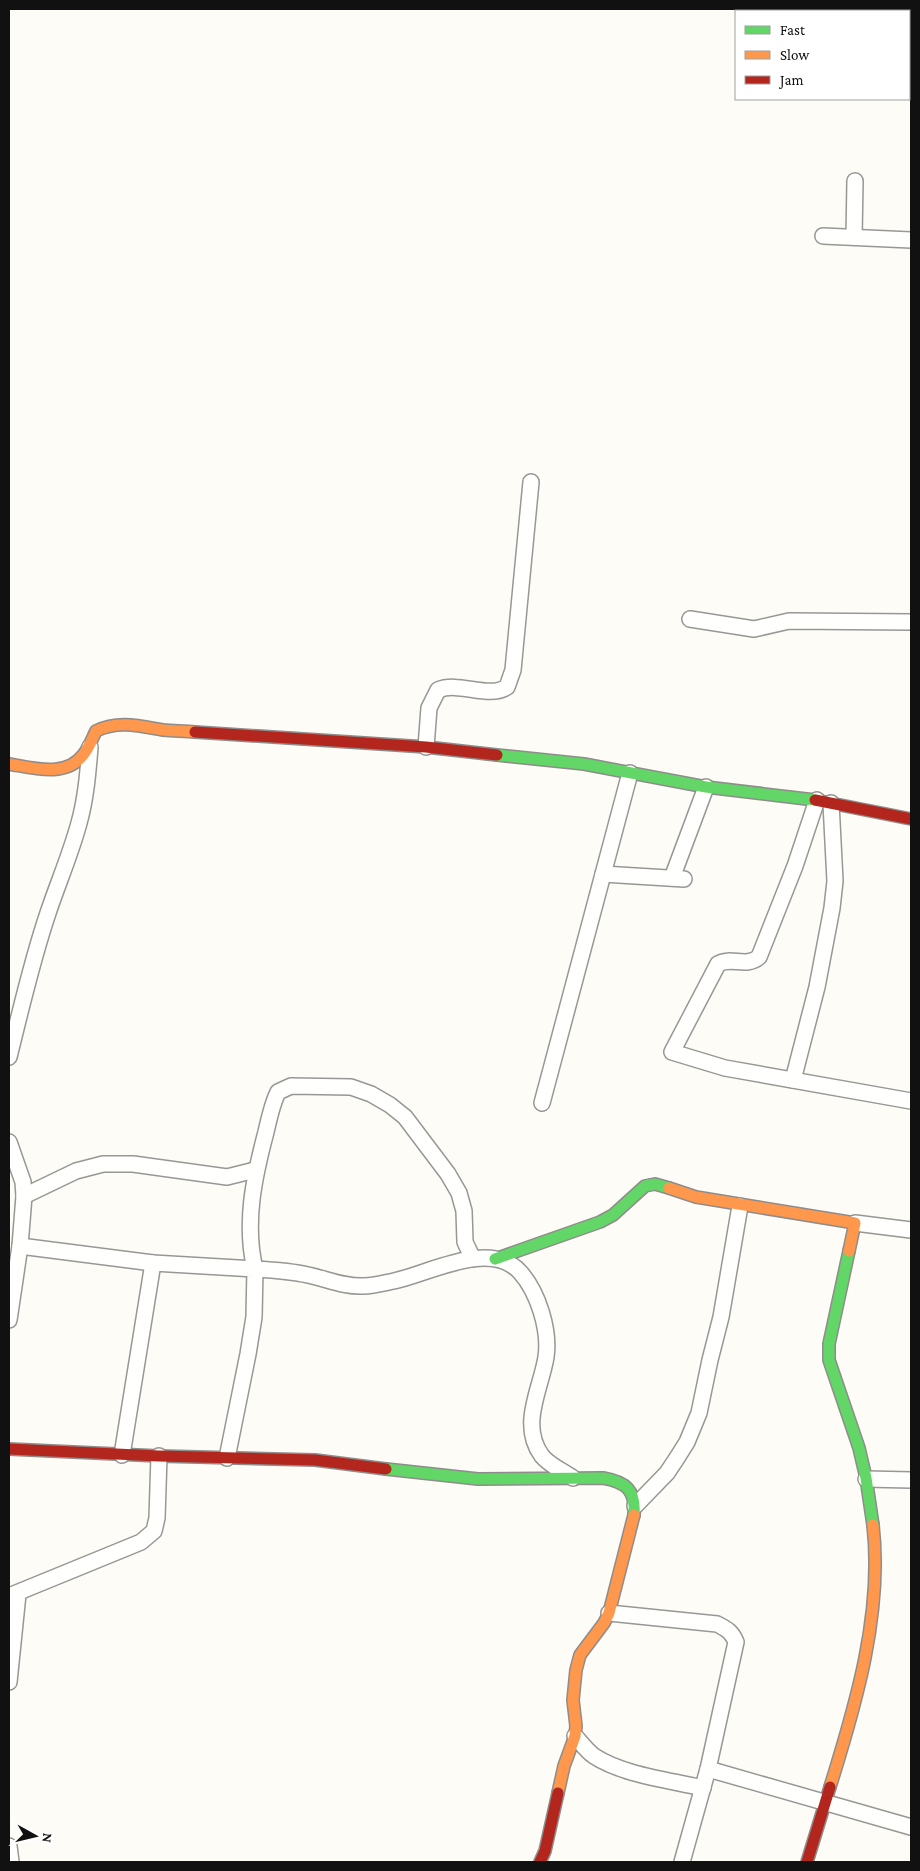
<svg xmlns="http://www.w3.org/2000/svg" width="920" height="1871" font-family="'Crimson Pro',serif">
	<style>
		.lines { fill: none; stroke-linecap: round; stroke-linejoin: round }
		.street-casing { stroke: #979795; stroke-width: 18 }
		.fast-casing { stroke: #8e8d8b; stroke-width: 14 }
		.slow-casing { stroke: #8e8d8b; stroke-width: 14 }
		.jam-casing { stroke: #8e8d8b; stroke-width: 14 }
		.street { stroke: #fffffe; stroke-width: 15 }
		.fast { stroke: #63d668; stroke-width: 11 }
		.slow { stroke: #ff974d; stroke-width: 11 }
		.jam { stroke: #b3261e; stroke-width: 11 }
	</style>
	<rect width="100%" height="100%" fill="#fdfcf7"/>
	<g class="lines">
		<g class="street-casing">
			<g id="street">
				<polyline points="823,236 911,240"/>
				<polyline points="854,237 855,181"/>
				<polyline points="690,619 754,629 789,621 911,622"/>
				<path d="M 426,747 L 429,708 L 438,690 C 459,681 488,699 507,687 L 513,670 L 531,482"/>
				<path d="M 817,800 L 795,866 L 759,957 C 746,968 731,956 718,964 L 672,1052 L 725,1068 L 911,1101"/>
				<polyline points="603,874 684,879"/>
				<polyline points="672,878 706,787"/>
				<path d="M 9,1057 C 21,1009 32,960 48,913 C 58,883 71,853 79,823 C 86,798 88,772 90,747"/>
				<polyline points="793,1080 817,987 832,908 835,881 831,803"/>
				<polyline points="542,1103 630,773"/>
				<polyline points="9,1142 23,1182 24,1196 20,1246 9,1320"/>
				<polyline points="24,1196 76,1171 103,1164 133,1164 227,1177 255,1170"/>
				<polyline points="855,1223 911,1230"/>
				<polyline points="20,1246 153,1263 255,1269 254,1317 248,1354 227,1458"/>
				<path d="M 473,1259 L 465,1242 L 464,1211 L 459,1193 L 448,1174 L 405,1117 L 390,1105 L 371,1094 L 351,1087 L 291,1086 L 278,1092 C 272,1104 269,1119 266,1132 C 254,1177 244,1223 255,1269 C 273,1270 291,1271 308,1275 C 327,1279 344,1287 364,1286 C 373,1286 384,1283 394,1281 C 428,1274 490,1239 520,1272 C 538,1292 550,1330 546,1357 C 541,1389 519,1425 542,1456 C 549,1465 563,1471 573,1478"/>
				<polyline points="122,1455 153,1263"/>
				<polyline points="866,1479 911,1480"/>
				<polyline points="635,1506 667,1473 677,1458 687,1442 699,1413 710,1360 721,1317 740,1206"/>
				<polyline points="9,1596 141,1542 154,1531 157,1518 159,1456"/>
				<path d="M 609,1613 L 717,1624 C 727,1629 732,1632 736,1642 L 708,1769 L 682,1862"/>
				<polyline points="9,1682 18,1594"/>
				<path d="M 575,1736 C 581,1743 587,1751 594,1756 C 623,1775 669,1780 703,1788"/>
				<polyline points="708,1769 911,1827"/>
				<polyline points="9,1846 11,1862"/>
			</g>
		</g>
		<g class="fast-casing">
			<g id="fast">
				<polyline points="497,755 584,764 706,787 815,800"/>
				<polyline points="849,1251 829,1344 829,1360 859,1448 866,1478 873,1525"/>
				<polyline points="495,1259 600,1222 613,1215 645,1186 655,1184 669,1188"/>
				<path d="M 386,1469 L 478,1479 L 603,1478 C 626,1482 636,1490 634,1515"/>
			</g>
		</g>
		<g class="slow-casing">
			<g id="slow">
				<path d="M 9,764 C 33,768 66,778 83,755 C 89,748 92,739 96,731 C 118,720 140,726 163,730 C 174,731 185,731 195,732"/>
				<polyline points="669,1188 696,1197 855,1223 849,1251"/>
				<path d="M 830,1787 C 856,1704 883,1613 873,1525"/>
				<polyline points="558,1793 564,1766 575,1736 576,1726 573,1700 576,1670 580,1655 604,1623 609,1613 634,1515"/>
			</g>
		</g>
		<g class="jam-casing">
			<g id="jam">
				<polyline points="195,732 426,747 497,755"/>
				<polyline points="815,800 911,819"/>
				<polyline points="9,1449 159,1456 315,1460 386,1469"/>
				<polyline points="540,1862 545,1851 558,1793"/>
				<polyline points="807,1862 830,1787"/>
			</g>
		</g>
		<use href="#street" class="street"/>
		<use href="#fast" class="fast"/>
		<use href="#slow" class="slow"/>
		<use href="#jam" class="jam"/>
	</g>
	<rect width="920" height="1871" fill="none" stroke="#111111" stroke-width="20"/>
	<rect x="735" y="10" width="175" height="90" fill="#ffffff" stroke="#a0a0a0"/>
	<rect x="745" y="26" width="25" height="8" fill="#63d668" stroke="#a0a0a0"/>
	<text x="780" y="35" font-size="15" fill="#111111">Fast</text>
	<rect x="745" y="51" width="25" height="8" fill="#ff974d" stroke="#a0a0a0"/>
	<text x="780" y="60" font-size="15" fill="#111111">Slow</text>
	<rect x="745" y="76" width="25" height="8" fill="#b3261e" stroke="#a0a0a0"/>
	<text x="780" y="85" font-size="15" fill="#111111">Jam</text>
	<g transform="translate(35 1836) rotate(98)" stroke="#ffffff" stroke-width="4" paint-order="stroke">
	<path d="M0-4L9 19L0 12L-9 19Z" fill="#111111"/>
	<text y="-8" font-size="14" font-weight="bold" text-anchor="middle" fill="#111111">N</text>
	</g>
</svg>
